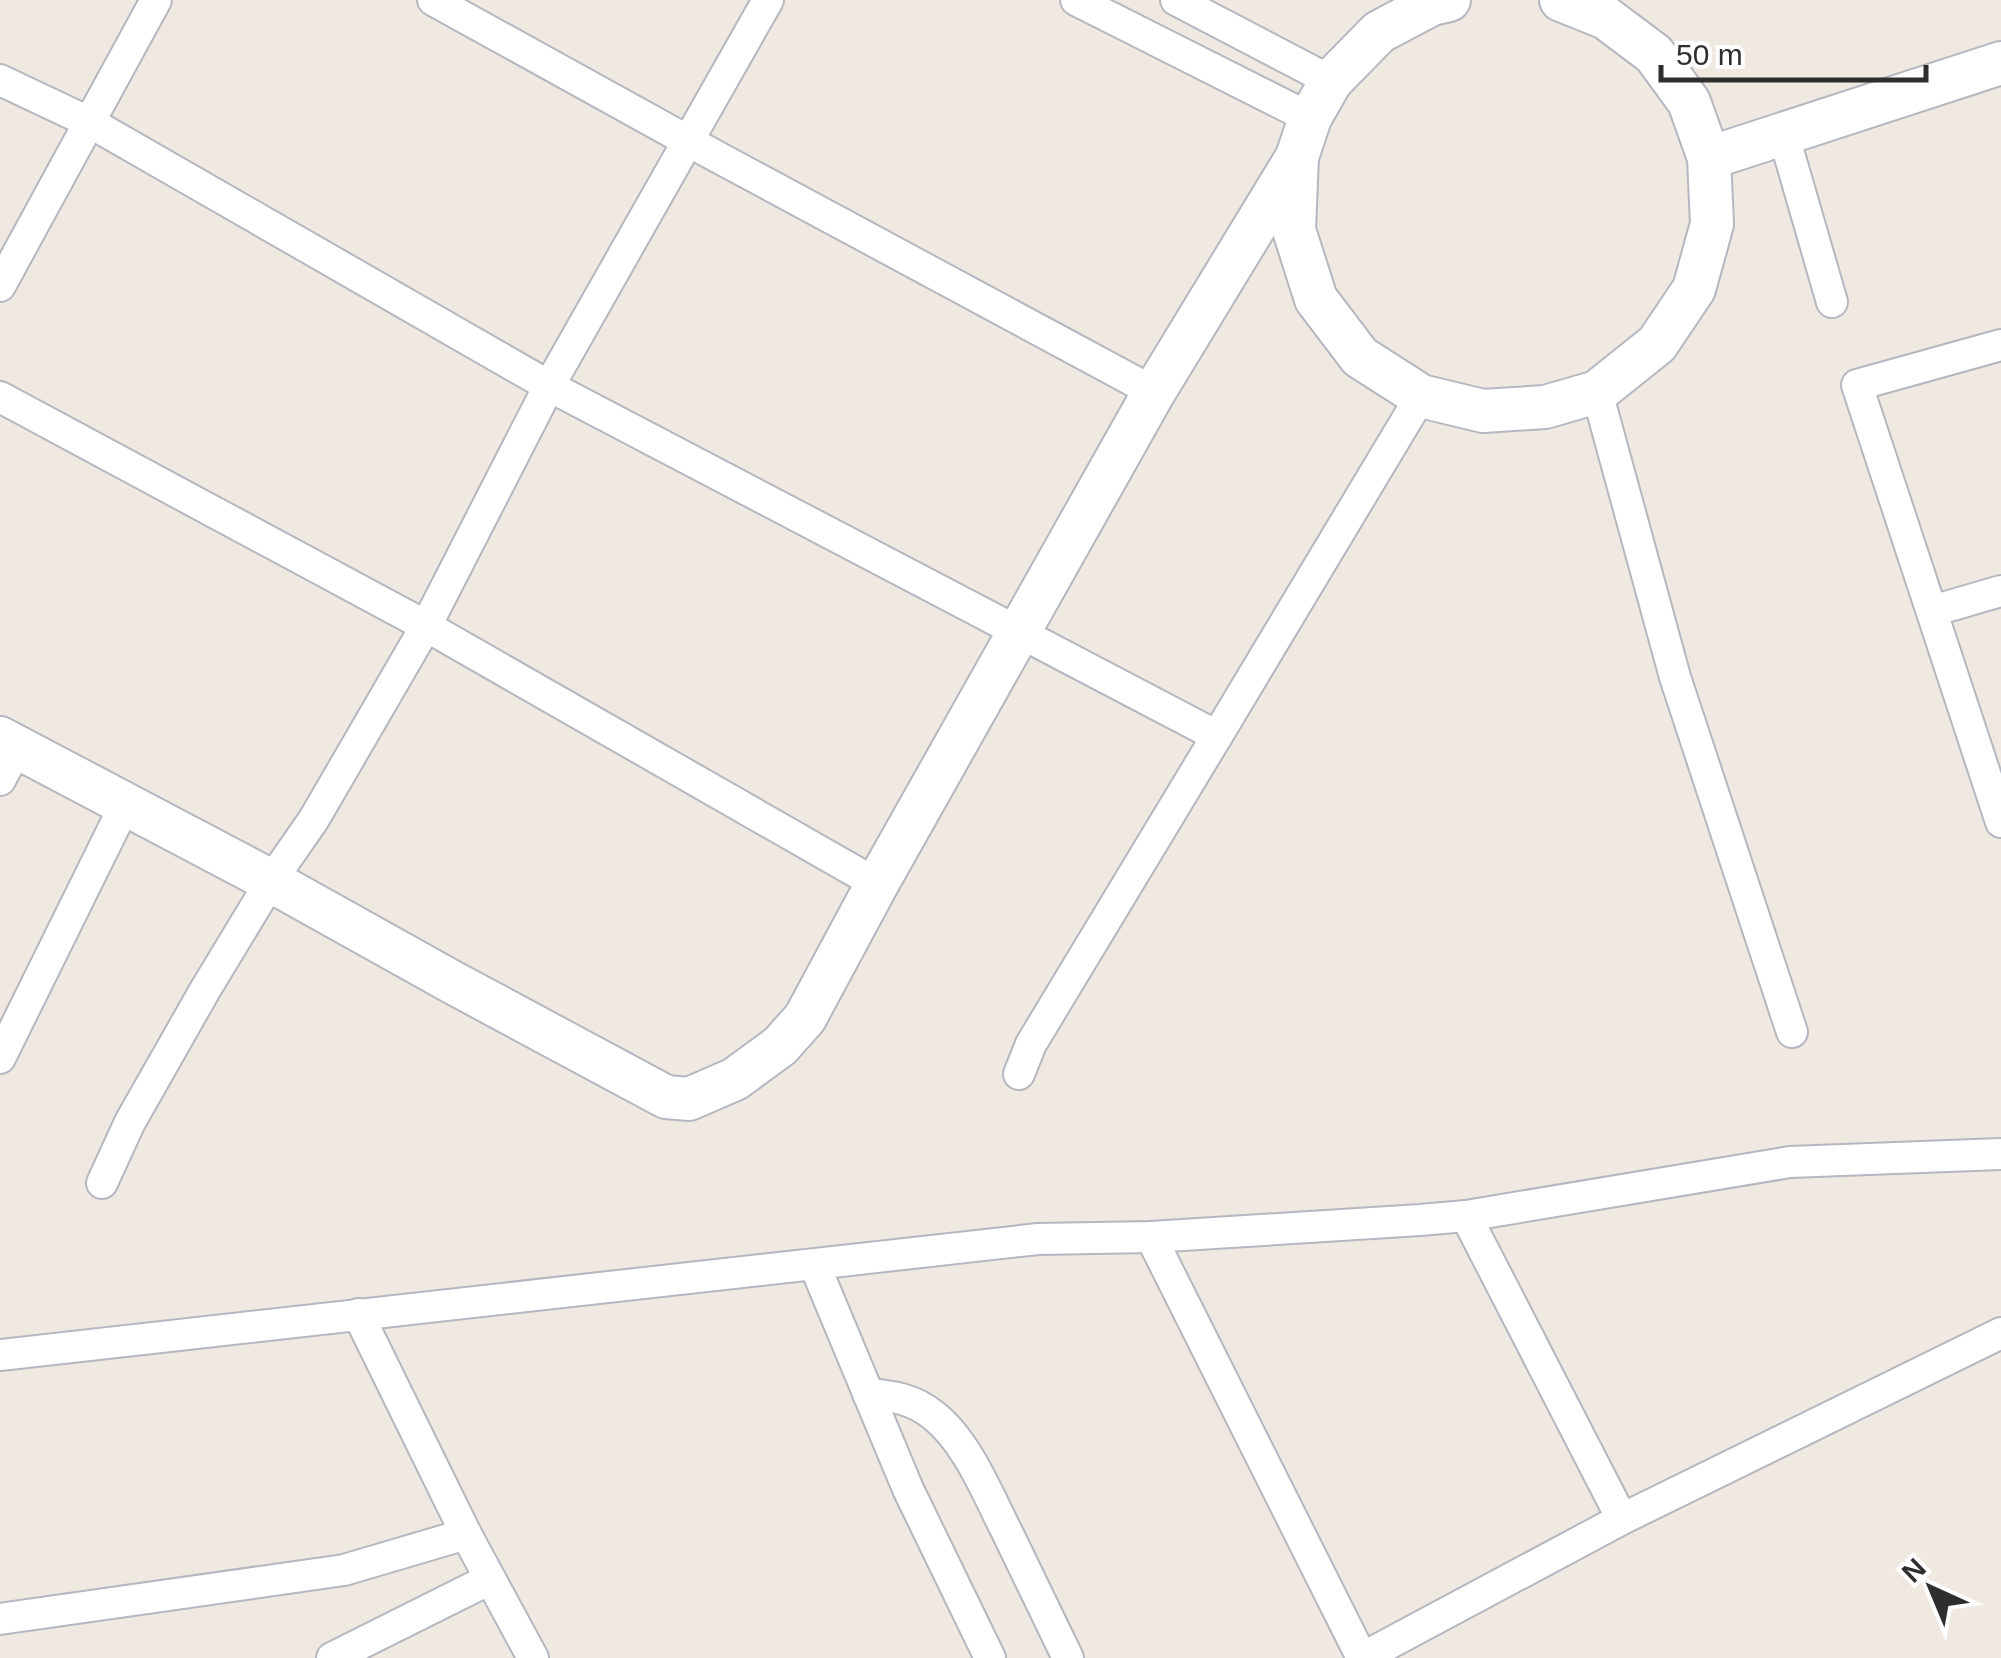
<svg xmlns="http://www.w3.org/2000/svg" width="2001" height="1658" font-family="Arial,sans-serif">
	<style>
		.lines { fill: none; stroke-linecap: round; stroke-linejoin: round }
		.street-casing { stroke: #b4b7c1; stroke-width: 34 }
		.secondary-casing { stroke: #b4b7c1; stroke-width: 46 }
		.street { stroke: #fff; stroke-width: 30 }
		.secondary { stroke: #fff; stroke-width: 42 }
	</style>
	<rect width="100%" height="100%" fill="#efe9e1"/>
	<g class="lines">
		<g class="street-casing">
			<g id="street">
				<polyline points="433,0 688,141 1154,392"/>
				<polyline points="1076,0 1310,118"/>
				<polyline points="1176,0 1331,81"/>
				<polyline points="0,80 91,123 549,386 1217,736 1421,396"/>
				<polyline points="1783,133 1832,302"/>
				<polyline points="0,286 156,0"/>
				<polyline points="2001,345 1857,385 2001,822"/>
				<polyline points="1597,392 1675,677 1792,1032"/>
				<polyline points="0,397 426,626 877,884"/>
				<polyline points="1932,611 2001,591"/>
				<polyline points="0,780 18,747"/>
				<polyline points="0,1058 125,805"/>
				<polyline points="1019,1074 1031,1044 1217,736"/>
				<polyline points="102,1183 130,1122 205,990 271,881 314,819 426,626 549,386 768,0"/>
				<polyline points="1466,1216 1622,1519"/>
				<polyline points="1151,1237 1362,1658"/>
				<polyline points="815,1266 908,1489 990,1658"/>
				<polyline points="358,1314 466,1534 533,1658"/>
				<polyline points="0,1355 1038,1239 1151,1237 1420,1220 1466,1216 1790,1162 2001,1154"/>
				<path d="M 868,1394 C 893,1396 913,1399 933,1415 C 967,1441 988,1495 1007,1532 C 1027,1574 1048,1616 1068,1658"/>
				<polyline points="0,1619 344,1570 466,1534"/>
				<polyline points="332,1658 490,1579"/>
				<polyline points="1362,1658 1622,1519 2001,1333"/>
			</g>
		</g>
		<g class="secondary-casing">
			<g id="secondary">
				<polyline points="1449,0 1432,4 1379,32 1331,81 1310,118 1297,157 1294,230 1316,299 1360,357 1421,396 1483,411 1545,407 1597,392 1657,344 1694,289 1712,224 1709,158 1689,102 1654,54 1606,18 1561,0"/>
				<polyline points="1709,158 2001,63"/>
				<polyline points="0,738 271,881 452,982 666,1097 689,1099 735,1079 780,1046 805,1018 877,884 1154,392 1297,157"/>
			</g>
		</g>
		<use href="#street" class="street"/>
		<use href="#secondary" class="secondary"/>
	</g>
	<g transform="translate(1931 1588) rotate(316)" stroke="#ffffff" stroke-width="8" paint-order="stroke">
	<path d="M0-8L18 38L0 25L-18 38Z" fill="#2e2e2e"/>
	<text y="-15" font-size="28" font-weight="bold" text-anchor="middle" fill="#2e2e2e">N</text>
	</g>
	<path d="M1661 65v15h265v-15" fill="none" stroke="#2e2e2e" stroke-width="5"/>
	<text x="1676" y="65" font-size="30" fill="#2e2e2e" stroke="#ffffff" stroke-width="8" paint-order="stroke">50 m</text>
</svg>
